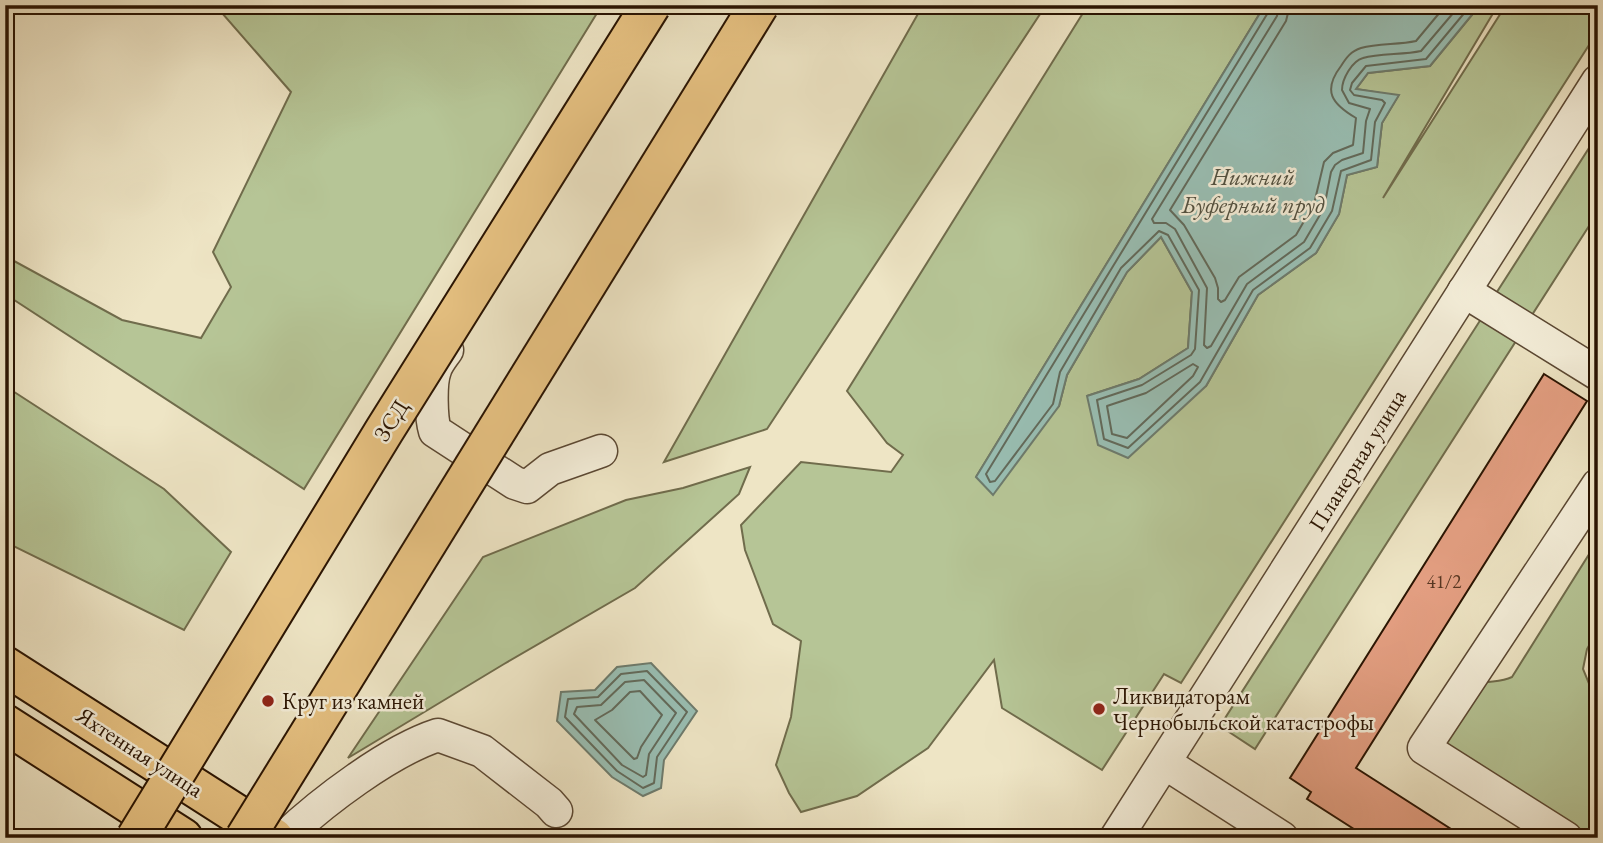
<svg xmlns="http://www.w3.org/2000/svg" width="1603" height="843" font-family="'EB Garamond',serif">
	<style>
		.green { fill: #b6c596; stroke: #706c4c; stroke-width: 2 }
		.water { fill: #99bfb4; stroke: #6d7b6d; stroke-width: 2 }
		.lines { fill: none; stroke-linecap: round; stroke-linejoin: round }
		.shore { stroke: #626a5b; stroke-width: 2 }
		.building { fill: #e49f82; stroke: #2a1402; stroke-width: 2 }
		.minor-casing { stroke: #5b4833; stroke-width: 35 }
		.major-casing { stroke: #2a1402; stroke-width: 42 }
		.minor { stroke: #f4eed9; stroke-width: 32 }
		.major { stroke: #e7c282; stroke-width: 38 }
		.highway-bridge-casing { stroke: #2a1402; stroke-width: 42; stroke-linecap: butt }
		.highway-bridge { stroke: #e7c282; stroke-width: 38 }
		.poi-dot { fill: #8f2418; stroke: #f4eed9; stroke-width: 2.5 }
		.labels { text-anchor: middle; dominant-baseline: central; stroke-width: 5; stroke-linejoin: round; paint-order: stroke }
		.number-label { font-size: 19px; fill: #583722 }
		.street-label { font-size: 23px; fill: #2a1402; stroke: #f4eed9 }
		.poi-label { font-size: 23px; fill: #2a1402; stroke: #f4eed9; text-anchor: start }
		.water-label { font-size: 24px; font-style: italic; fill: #515040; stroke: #f4eed9 }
	</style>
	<rect width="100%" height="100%" fill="#eee5c5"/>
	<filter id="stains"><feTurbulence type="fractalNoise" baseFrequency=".00286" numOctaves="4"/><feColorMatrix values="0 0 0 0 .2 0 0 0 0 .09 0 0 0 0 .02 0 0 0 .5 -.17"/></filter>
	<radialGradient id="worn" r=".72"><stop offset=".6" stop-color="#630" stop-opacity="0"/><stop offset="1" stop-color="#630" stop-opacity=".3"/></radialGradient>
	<g class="green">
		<polygon points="215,5 602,5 304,489 5,294 5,256 122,320 201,338 231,287 213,252 291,92"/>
		<polygon points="923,5 1046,5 767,429 664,462"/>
		<polygon points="1088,5 1265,5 976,477 1059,406 1067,375 1127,272 1161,237 1192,292 1188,348 1139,379 1087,396 1206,386 1258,295 1316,253 1339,214 1347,175 1377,167 1382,123 1398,96 1356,89 1368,73 1430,66 1480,5 1498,5 1383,198 1506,5 1598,5 1598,31 1181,683 1164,674 1102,770 1002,708 994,660 928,748 857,796 801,812 789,793 776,765 791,717 801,641 773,624 745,550 741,525 801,462 891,472 903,455 887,443 847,391"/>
		<polygon points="1598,134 1598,212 1530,318 1495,295"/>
		<polygon points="1481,319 1516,341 1255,749 1220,726"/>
		<polygon points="5,386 164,489 231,552 184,630 5,542"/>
		<polygon points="750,467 739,494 635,588 504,664 348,758 483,557 626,500 683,488"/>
		<path d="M 1598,540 L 1598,630 L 1587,649 L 1583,669 L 1592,691 L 1598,696 L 1598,838 L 1588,838 L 1442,742 L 1478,684 C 1490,680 1500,683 1512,677 Z"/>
	</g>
	<g class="water">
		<polygon points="1265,5 1480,5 1430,66 1368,73 1356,89 1399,95 1382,123 1377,167 1347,175 1339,214 1316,253 1258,295 1206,386 1128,458 1098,445 1087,396 1139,379 1188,348 1192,292 1161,237 1127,272 1067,375 1059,406 993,495 976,477"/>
		<polygon points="651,663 697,711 664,760 661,788 643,796 612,777 557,721 561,692 595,690 617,667"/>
	</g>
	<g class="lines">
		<g class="shore">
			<polyline points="1270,5 1269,11 986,474 990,482 995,481 1053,404 1060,372 1121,268 1159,231 1168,235 1199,290 1195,349 1191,355 1142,385 1097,400 1104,439 1128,448 1200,382 1253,290 1310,248 1332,211 1341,171 1371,160 1375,122 1385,103 1382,100 1354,95 1350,90 1352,83 1366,66 1426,59 1471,5"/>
			<path d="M 1279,5 L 1277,16 L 1152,219 L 1154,223 L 1166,223 L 1175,229 L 1207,288 L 1204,345 L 1207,348 L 1211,346 L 1247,284 L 1304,242 L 1324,208 L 1331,172 L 1335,165 L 1342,160 L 1363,153 L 1366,121 L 1370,109 L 1349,103 L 1342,90 C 1342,79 1352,61 1363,58 C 1379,53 1403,55 1421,51 L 1460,5"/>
			<path d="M 1290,5 L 1286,21 L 1170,210 L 1184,225 L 1215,278 L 1218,288 L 1218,299 L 1221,302 L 1225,300 L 1239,277 L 1296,235 L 1314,204 L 1324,162 L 1333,153 L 1353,145 L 1356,118 C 1332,104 1322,91 1341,66 C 1346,58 1351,51 1361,48 C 1378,43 1398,45 1416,41 L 1446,5"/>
			<polygon points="1193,364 1198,367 1193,376 1127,438 1112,434 1107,406 1146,393"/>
			<polygon points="647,671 687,712 657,757 654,783 643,788 617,771 565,717 568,699 598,697 621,674"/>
			<polygon points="644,680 676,713 649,754 646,775 643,777 622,765 574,714 577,707 601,705 625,682"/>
			<polygon points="640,691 662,715 641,747 637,758 634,759 595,720 612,710 630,692"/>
		</g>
	</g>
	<polygon class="building" points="1544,374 1587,401 1356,768 1465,838 1368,838 1307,799 1311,792 1290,778"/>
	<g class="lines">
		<g class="minor-casing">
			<g id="minor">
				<polyline points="1464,291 1598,374"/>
				<path d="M 447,350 C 443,356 437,363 435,370 C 430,383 431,418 435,431 L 515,483 L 527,487 L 550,469 L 601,451"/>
				<polyline points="1165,763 1282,838"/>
				<path d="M 284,838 C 322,802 389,751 438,735 L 482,751 L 549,803 L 556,811"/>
				<polyline points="1116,838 1598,81"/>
				<polyline points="1566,838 1424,748 1598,485"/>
			</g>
		</g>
		<g class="major-casing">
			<g id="major">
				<polyline points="5,666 274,838"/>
				<polyline points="5,724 183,838"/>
			</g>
		</g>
		<use href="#minor" class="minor"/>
		<use href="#major" class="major"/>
		<g class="highway-bridge-casing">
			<g id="highway-bridge">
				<polyline points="136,838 384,431 651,5"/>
				<polyline points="245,838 759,5"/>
			</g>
		</g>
		<use href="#highway-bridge" class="highway-bridge"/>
	</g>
	<g class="poi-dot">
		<circle cx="268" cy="701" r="7"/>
		<circle cx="1099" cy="709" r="7"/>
	</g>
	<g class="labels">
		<g class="number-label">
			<text x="1444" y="581">41/2</text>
		</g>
		<g class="street-label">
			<text transform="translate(391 420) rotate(-58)">ЗСД</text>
			<text transform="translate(1357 460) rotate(-58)">Планерная улица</text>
			<text transform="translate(140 752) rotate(33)">Яхтенная улица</text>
		</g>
		<g class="poi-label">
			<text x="1113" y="696">Ликвидаторам<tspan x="1113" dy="26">Чернобыльской катастрофы</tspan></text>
			<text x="282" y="701">Круг из камней</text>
		</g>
		<g class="water-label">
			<text x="1253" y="176">Нижний<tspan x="1253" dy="28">Буферный пруд</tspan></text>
		</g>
	</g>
	<rect width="1603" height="843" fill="none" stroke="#eee5c5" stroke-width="28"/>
	<rect x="7" y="7" width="1589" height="829" fill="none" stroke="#2a1402" stroke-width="3.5"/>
	<rect x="14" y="14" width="1575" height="815" fill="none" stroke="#2a1402" stroke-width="2"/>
	<rect width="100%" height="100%" filter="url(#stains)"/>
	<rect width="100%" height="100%" fill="url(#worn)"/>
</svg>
